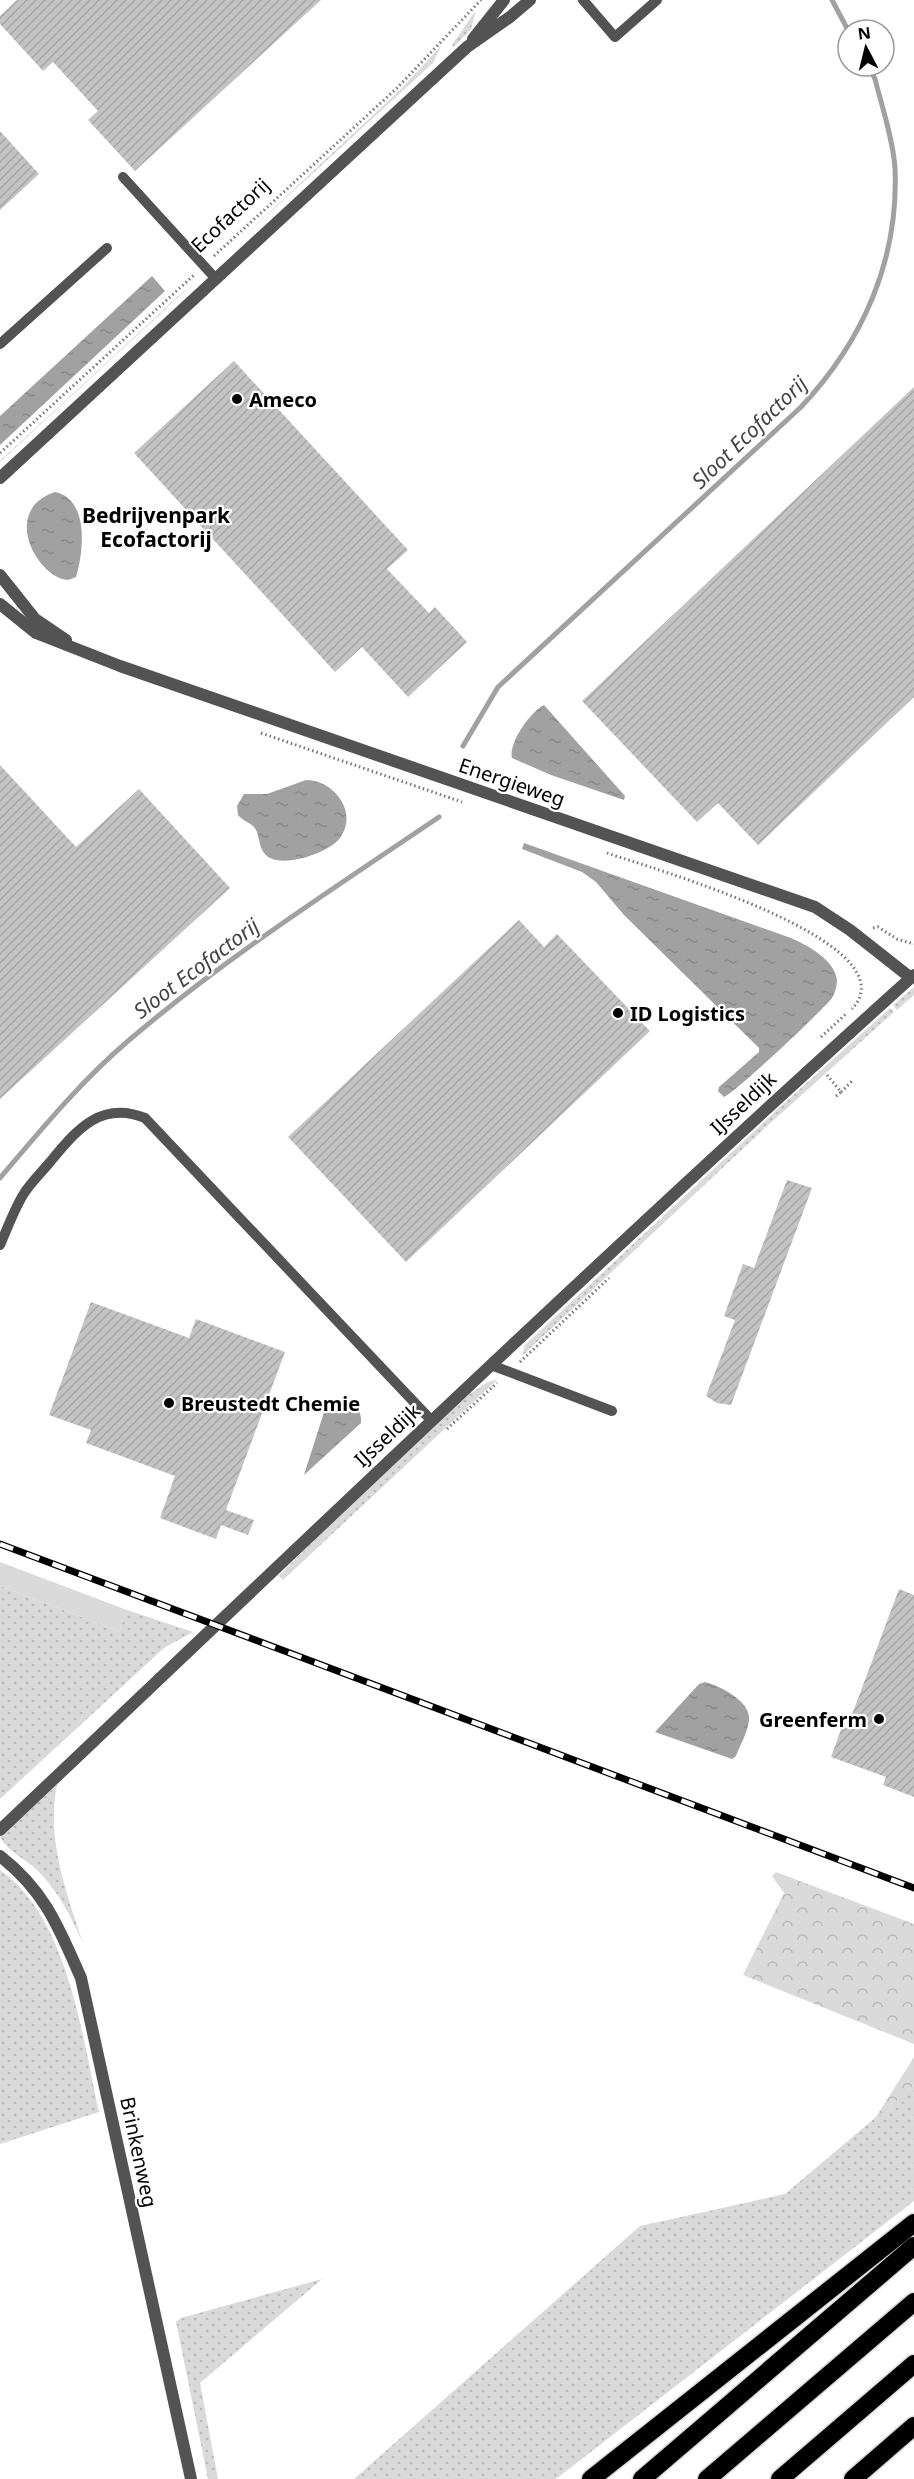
<svg xmlns="http://www.w3.org/2000/svg" width="914" height="2479" font-family="'Noto Sans',sans-serif">
	<style>
		.grass { fill: url(#grass-dots) }
		.forest { fill: url(#forest-crowns) }
		.garden { fill: #dadada }
		.water { fill: url(#water-ripples) }
		.lines { fill: none; stroke-linecap: round; stroke-linejoin: round }
		.stream { stroke: #a1a1a1; stroke-width: 5 }
		.building { fill: url(#building-hatch) }
		.motorway-casing { stroke: #dbdbdb; stroke-width: 21 }
		.path { stroke: #757575; stroke-width: 3; stroke-dasharray: 1.5 3; stroke-linecap: butt }
		.service { stroke: #535353; stroke-width: 10 }
		.minor { stroke: #535353; stroke-width: 12 }
		.motorway { stroke: #000; stroke-width: 18 }
		.rail-casing { stroke: #000; stroke-width: 7 }
		.rail { stroke: #fff; stroke-width: 4.5; stroke-dasharray: 14; stroke-linecap: butt }
		.poi-dot { fill: #000; stroke: #fff; stroke-width: 2 }
		.labels { text-anchor: middle; dominant-baseline: central; stroke-width: 4.5; stroke-linejoin: round; paint-order: stroke }
		.street-label { font-size: 20px; fill: #000; stroke: #fff }
		.poi-label { font-size: 20px; font-weight: bold; fill: #000; stroke: #fff; text-anchor: start }
		.water-label { font-size: 21px; font-style: italic; fill: #424242; stroke: #fff }
		.neighbourhood-label { font-size: 21px; font-weight: bold; fill: #000; stroke: #fff }
	</style>
	<defs>
		<pattern id="grass-dots" width="8" height="8" patternUnits="userSpaceOnUse" patternTransform="scale(1.5)"><rect width="8" height="8" fill="#dadada"/><path d="M2 2h.1M6 6h.1" fill="none" stroke="#b9b9b9" stroke-width="1.8" stroke-linecap="round"/></pattern>
		<pattern id="forest-crowns" width="20" height="18" patternUnits="userSpaceOnUse" patternTransform="scale(1.5)"><rect width="20" height="18" fill="#dadada"/><path d="M2 6a3 3 0 1 1 6 0M12 15a3 3 0 1 1 6 0" fill="none" stroke="#b9b9b9"/></pattern>
		<pattern id="water-ripples" width="26" height="14" patternUnits="userSpaceOnUse" patternTransform="scale(1.5)"><rect width="26" height="14" fill="#a1a1a1"/><path d="M2 4q2-2 4 0t4 0M15 11q2-2 4 0t4 0" fill="none" stroke="#898989"/></pattern>
		<pattern id="building-hatch" width="6" height="6" patternUnits="userSpaceOnUse" patternTransform="scale(1.5)"><rect width="6" height="6" fill="#c3c3c3"/><path d="M-1 1l2-2M0 6l6-6M5 7l2-2" fill="none" stroke="#a6a6a6"/></pattern>
	</defs>
	<rect width="100%" height="100%" fill="#fff"/>
	<g class="grass">
		<polygon points="476,10 471,29 454,47 452,45"/>
		<polygon points="441,46 433,63 231,248 400,90"/>
		<polygon points="185,290 185,291 0,462 0,461"/>
		<polygon points="914,987 914,995 897,1010 893,1005"/>
		<polygon points="890,1008 894,1012 765,1128 522,1356 525,1345 780,1107"/>
		<polygon points="498,1379 283,1580 279,1576 431,1420 486,1383"/>
		<polygon points="0,1586 119,1631 127,1610 193,1632 164,1648 0,1799"/>
		<path d="M 57,1785 C 46,1838 66,1892 83,1943 C 71,1917 59,1892 38,1871 C 26,1859 8,1852 0,1837 Z"/>
		<path d="M 0,1870 C 68,1917 82,2036 99,2112 L 0,2144 Z"/>
		<polygon points="914,2085 914,2201 556,2479 354,2479 640,2226 785,2194"/>
		<polygon points="322,2279 200,2383 218,2479 208,2479 176,2322 181,2318"/>
	</g>
	<g class="forest">
		<polygon points="776,1872 914,1924 914,2044 743,1975 784,1893 772,1876"/>
		<polygon points="914,2057 914,2085 874,2120"/>
	</g>
	<polygon class="garden" points="0,1562 127,1610 119,1631 0,1586"/>
	<g class="water">
		<polygon points="152,276 165,291 0,445 0,416"/>
		<path d="M 55,492 C 89,499 84,551 76,577 L 68,580 C 37,578 0,510 55,492 Z"/>
		<path d="M 544,705 L 625,796 L 624,800 L 551,775 L 512,758 C 508,743 531,711 544,705 Z"/>
		<path d="M 306,780 C 332,780 357,809 342,835 C 333,852 287,867 270,858 C 256,850 262,835 253,826 C 248,822 242,820 238,815 L 237,806 L 244,794 L 267,794 Z"/>
		<path d="M 524,843 L 791,938 C 807,945 835,960 837,980 C 837,986 835,993 832,998 C 823,1010 735,1093 724,1097 L 718,1091 L 719,1087 L 759,1052 L 759,1048 L 624,915 L 596,882 L 582,872 L 522,849 Z"/>
		<path d="M 334,1399 C 350,1400 362,1406 361,1423 L 304,1475 L 325,1409 L 330,1400 Z"/>
		<path d="M 705,1682 C 720,1686 751,1701 749,1720 C 748,1732 740,1745 736,1756 L 732,1759 L 655,1732 L 699,1684 Z"/>
	</g>
	<g class="lines">
		<g class="stream">
			<polyline points="832,0 848,30"/>
			<path d="M 463,746 L 498,687 L 801,407 C 863,341 899,260 895,168 C 893,139 882,107 875,79 L 868,66"/>
			<path d="M 0,1178 C 40,1131 80,1082 128,1041 C 225,958 333,889 439,817"/>
		</g>
	</g>
	<g class="building">
		<polygon points="17,0 321,0 135,171 88,120 98,111 53,62 43,71 0,24 0,16"/>
		<polygon points="0,131 39,174 0,210"/>
		<polygon points="234,361 408,550 387,569 429,613 435,607 467,642 408,697 362,647 335,672 134,453"/>
		<polygon points="914,387 914,697 758,845 718,803 697,822 582,701"/>
		<polygon points="0,765 76,847 139,789 230,888 0,1099"/>
		<polygon points="519,920 544,947 557,934 650,1031 406,1262 288,1137"/>
		<polygon points="787,1180 812,1188 731,1405 717,1403 706,1396 735,1320 724,1316 743,1264 754,1268"/>
		<polygon points="91,1302 189,1338 196,1319 285,1352 226,1510 254,1520 248,1535 221,1525 216,1539 160,1518 175,1476 86,1443 91,1430 49,1415"/>
		<polygon points="899,1589 914,1595 914,1797 883,1785 886,1777 831,1757 842,1727 847,1728"/>
	</g>
	<g class="lines">
		<g class="motorway-casing">
			<g id="motorway">
				<polyline points="591,2479 914,2223"/>
				<polyline points="642,2479 914,2246"/>
				<polyline points="707,2479 914,2302"/>
				<polyline points="780,2479 914,2364"/>
				<polyline points="853,2479 914,2426"/>
			</g>
		</g>
		<g class="path">
			<polyline points="214,256 397,88 481,0"/>
			<polyline points="0,453 194,275"/>
			<polyline points="261,733 462,802"/>
			<path d="M 607,853 C 647,867 914,942 852,1009"/>
			<polyline points="873,928 878,927 897,939 914,944"/>
			<polyline points="821,1037 847,1013"/>
			<polyline points="827,1075 841,1092 834,1098"/>
			<polyline points="841,1092 852,1081"/>
			<polyline points="520,1362 609,1278"/>
			<polyline points="447,1429 497,1383"/>
		</g>
		<g class="service">
			<polyline points="583,0 615,37 657,0"/>
			<polyline points="123,177 216,279"/>
			<polyline points="0,344 107,248"/>
			<path d="M 0,1245 C 7,1229 14,1210 23,1195 C 30,1183 41,1173 50,1162 C 76,1131 100,1100 145,1118 L 431,1420"/>
			<polyline points="491,1365 612,1411"/>
		</g>
		<g class="minor">
			<polyline points="473,39 504,0"/>
			<polyline points="0,478 467,47 510,17 530,0"/>
			<polyline points="0,575 35,619 66,640"/>
			<polyline points="0,604 36,633 120,666 815,907 850,930 911,978"/>
			<path d="M 0,1830 C 303,1543 604,1254 914,975"/>
			<path d="M 0,1856 C 45,1891 59,1928 81,1978 L 191,2479"/>
		</g>
		<use href="#motorway" class="motorway"/>
		<g class="rail-casing">
			<polyline id="rail" points="0,1544 914,1888"/>
		</g>
		<use href="#rail" class="rail"/>
	</g>
	<g class="poi-dot">
		<circle cx="237" cy="399" r="6"/>
		<circle cx="618" cy="1013" r="6"/>
		<circle cx="169" cy="1403" r="6"/>
		<circle cx="879" cy="1719" r="6"/>
	</g>
	<g class="labels">
		<g class="street-label">
			<text transform="translate(230 215) rotate(-43)">Ecofactorij</text>
			<text transform="translate(512 782) rotate(19)">Energieweg</text>
			<text transform="translate(743 1103) rotate(-43)">IJsseldijk</text>
			<text transform="translate(387 1435) rotate(-43)">IJsseldijk</text>
			<text transform="translate(139 2152) rotate(78)">Brinkenweg</text>
		</g>
		<g class="poi-label">
			<text x="249" y="399">Ameco</text>
			<text x="630" y="1013">ID Logistics</text>
			<text x="181" y="1403">Breustedt Chemie</text>
			<text x="867" y="1719" text-anchor="end">Greenferm</text>
		</g>
		<g class="water-label">
			<text transform="translate(749 432) rotate(-44)">Sloot Ecofactorij</text>
			<text transform="translate(196 968) rotate(-37)">Sloot Ecofactorij</text>
		</g>
		<g class="neighbourhood-label">
			<text x="156" y="515">Bedrijvenpark<tspan x="156" dy="24">Ecofactorij</tspan></text>
		</g>
	</g>
	<g transform="translate(866 48) rotate(353)"><circle r="28" fill="#ffffff" stroke="#999999" stroke-width="1.5"/>
	<path d="M0-4.5L10 22L0 15L-10 22Z" fill="#000000"/>
	<text y="-9" font-size="16" font-weight="bold" text-anchor="middle" fill="#000000">N</text>
	</g>
</svg>
